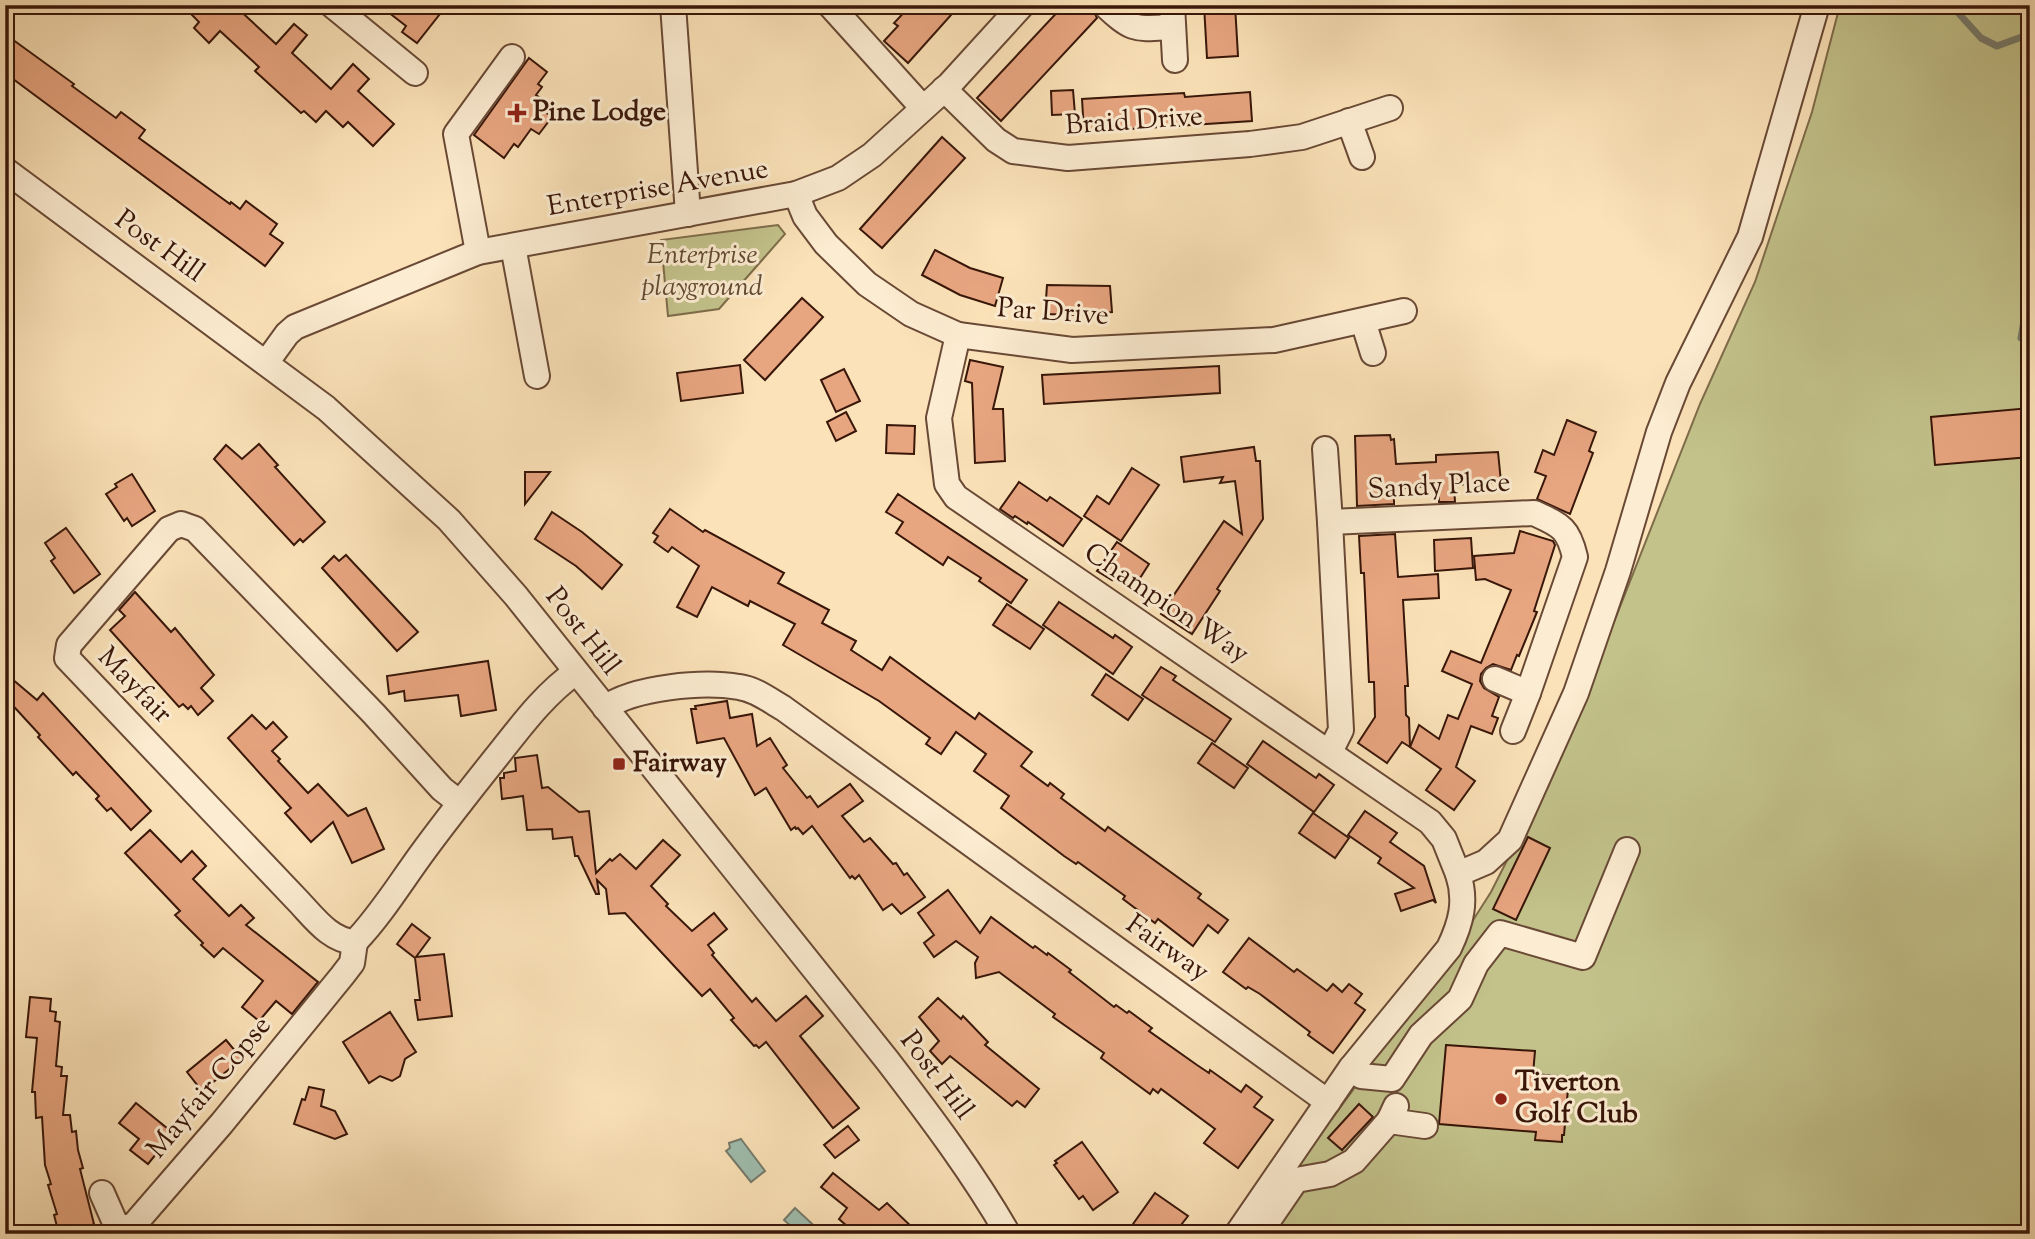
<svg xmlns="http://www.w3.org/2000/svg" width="2035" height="1239" font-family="'Sorts Mill Goudy',serif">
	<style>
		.green { fill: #c3c28b; stroke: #7e6c4a; stroke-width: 2 }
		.water { fill: #9fbeaf; stroke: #767b6d; stroke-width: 2 }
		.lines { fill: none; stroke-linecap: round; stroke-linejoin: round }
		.stream { stroke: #767b6d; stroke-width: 7 }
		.building { fill: #e7a580; stroke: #381609; stroke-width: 2 }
		.minor-casing { stroke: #694935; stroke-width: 28 }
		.minor { stroke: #fcecd1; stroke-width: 24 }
		.poi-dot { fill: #8f2418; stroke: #fcecd1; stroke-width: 2.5 }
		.labels { text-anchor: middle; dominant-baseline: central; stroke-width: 6; stroke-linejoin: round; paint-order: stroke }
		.poi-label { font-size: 28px; font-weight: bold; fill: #381609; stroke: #fcecd1; text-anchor: start }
		.street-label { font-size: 28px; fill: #381609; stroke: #fcecd1 }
		.park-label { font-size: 28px; font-style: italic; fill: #624a30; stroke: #fcecd1 }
	</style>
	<rect width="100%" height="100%" fill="#fbe2b8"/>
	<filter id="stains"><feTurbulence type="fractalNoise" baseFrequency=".00286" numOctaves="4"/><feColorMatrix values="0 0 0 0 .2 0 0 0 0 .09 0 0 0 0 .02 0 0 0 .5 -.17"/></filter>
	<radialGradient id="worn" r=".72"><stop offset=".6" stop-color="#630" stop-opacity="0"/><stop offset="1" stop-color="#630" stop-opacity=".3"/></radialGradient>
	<g class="green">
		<polygon points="1840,5 2030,5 2030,1234 1248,1234 1353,1090 1407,1005 1445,964 1491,892 1565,746 1700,404 1755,282 1812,112"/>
		<polygon points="778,225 785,234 719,309 668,316 661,240"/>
	</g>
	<g class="water">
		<polygon points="741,1139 765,1171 751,1182 726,1151 730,1148 729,1143"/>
		<polygon points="795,1208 822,1233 821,1234 800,1234 784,1220"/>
	</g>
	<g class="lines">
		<g class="stream">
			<polyline points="1951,5 1981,38 1997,46 2030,34"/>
			<polyline points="2021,338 2030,285"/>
		</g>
	</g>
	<g class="building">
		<polygon points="199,5 234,5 276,44 294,24 307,35 292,53 331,89 353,64 369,79 358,91 394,124 373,146 348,122 343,127 326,111 316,122 304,111 301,113 255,71 259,67 220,31 209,43 194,28 199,22 191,14"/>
		<polygon points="379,5 447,5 417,43 402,32 406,26"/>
		<polygon points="911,5 960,5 908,63 884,41 898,26 894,23"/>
		<polygon points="1064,5 1091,5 1097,18 1001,121 977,98"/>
		<polygon points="1204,5 1235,5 1238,56 1207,58"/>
		<polygon points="5,34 74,84 72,86 116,118 121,112 145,130 139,138 230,204 231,202 240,209 246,201 277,224 270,234 283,243 265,266 5,73"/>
		<polygon points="529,58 547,72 538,84 542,87 536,95 545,101 540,108 552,117 539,134 531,129 518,147 514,144 504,158 474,135"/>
		<polygon points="1073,90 1075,114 1052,115 1051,91"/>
		<polygon points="1250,92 1252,121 1084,132 1082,99 1184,93 1185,97"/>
		<polygon points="942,137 965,158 882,248 860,229"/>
		<polygon points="935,250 970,268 1003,278 995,306 960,295 922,275"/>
		<polygon points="1047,285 1110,286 1112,312 1076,315 1045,314"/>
		<polygon points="802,298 823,317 765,380 744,360"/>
		<polygon points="970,360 1003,367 993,409 1003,409 1005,461 975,463 972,383 965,381"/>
		<polygon points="740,365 743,393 681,401 677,373"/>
		<polygon points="1219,366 1220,393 1044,404 1042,375"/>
		<polygon points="844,369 860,401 836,412 821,380"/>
		<polygon points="2030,408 2030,457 1935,465 1931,417"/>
		<polygon points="846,412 856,431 836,441 827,422"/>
		<polygon points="1567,420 1596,432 1589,451 1593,453 1570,514 1537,499 1546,476 1535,472 1543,450 1554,455"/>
		<polygon points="887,425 915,426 914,454 886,453"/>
		<polygon points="1390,435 1391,440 1394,439 1396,464 1436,462 1436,455 1498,452 1501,482 1454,485 1455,502 1439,502 1438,485 1394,489 1394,504 1357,506 1355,436"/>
		<polygon points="259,444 278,465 275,467 325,522 303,542 300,539 294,545 214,459 226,445 242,459"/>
		<polygon points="1254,447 1256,461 1260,461 1263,519 1217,589 1220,591 1192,634 1161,614 1224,521 1242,534 1235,481 1220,483 1223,477 1184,482 1181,457"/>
		<polygon points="1132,468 1159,485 1121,541 1084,516 1097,496 1109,504"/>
		<polygon points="525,472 550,472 525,504"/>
		<polygon points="132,474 155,511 132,526 127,518 124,521 106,494 117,487 115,484"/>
		<polygon points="1019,482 1047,501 1050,497 1082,519 1063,546 1028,522 1027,524 1015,516 1013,518 1000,509"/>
		<polygon points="898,494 1027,580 1011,603 979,581 981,578 948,557 943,565 896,533 903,522 886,512"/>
		<polygon points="670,509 703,532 705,530 784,573 778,583 829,610 822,623 856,641 851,650 882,670 890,657 975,719 979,713 1032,752 1021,766 1048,786 1050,783 1064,794 1061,798 1105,831 1108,827 1201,894 1198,898 1228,920 1218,933 1208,925 1193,946 1158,919 1155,923 1123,899 1125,896 1078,862 1076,864 1064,856 1001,808 1009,796 974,771 986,754 956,732 941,754 926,744 930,738 879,701 783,645 795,624 750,601 748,606 712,587 697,617 677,607 699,566 672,547 668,552 654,542 658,536 653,533"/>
		<polygon points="552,512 582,532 622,565 602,589 576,566 535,539"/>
		<polygon points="66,528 100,574 74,593 51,561 55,558 45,543"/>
		<polygon points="1520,531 1553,541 1555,545 1534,611 1537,612 1519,656 1517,655 1511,670 1493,664 1486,668 1481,674 1480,681 1484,688 1499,697 1492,716 1498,718 1492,734 1471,726 1456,767 1475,781 1454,810 1426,790 1441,769 1410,747 1419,725 1439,739 1448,715 1458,719 1472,684 1442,671 1451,651 1481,663 1511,590 1485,579 1476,580 1474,556 1514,553"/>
		<polygon points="1395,534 1398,577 1438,574 1439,598 1403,600 1408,686 1405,686 1406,715 1409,718 1410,747 1402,742 1387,763 1358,743 1375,717 1374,682 1369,682 1364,573 1361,573 1359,536"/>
		<polygon points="1471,538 1473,568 1435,571 1434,540"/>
		<polygon points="1117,542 1149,564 1133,589 1114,576 1112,580 1097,571"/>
		<polygon points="346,555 418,632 397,651 322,568 334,556 339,561"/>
		<polygon points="135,592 171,632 175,628 214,675 201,688 213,701 198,715 191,706 188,709 183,704 179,707 110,630 125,616 119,610"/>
		<polygon points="1059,602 1113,638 1115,635 1132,647 1113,674 1043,625"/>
		<polygon points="1007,604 1044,629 1030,649 993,625"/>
		<polygon points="488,661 496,710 461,716 458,695 405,701 404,691 389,694 387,676"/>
		<polygon points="1161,667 1176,676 1173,680 1231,719 1215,742 1142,695"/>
		<polygon points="5,673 37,700 43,693 151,811 131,830 111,808 107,811 96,799 99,796 76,772 73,775 38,737 40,735 5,697"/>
		<polygon points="1106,674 1143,699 1128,720 1092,695"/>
		<polygon points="727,701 730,718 752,714 757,746 770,738 787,765 783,768 807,798 810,796 818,807 850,784 863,801 842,816 864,842 870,838 893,864 896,863 904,875 907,873 925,897 901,914 892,904 883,910 859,875 855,879 852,876 850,878 812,826 803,834 798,828 796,829 795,827 791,830 766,788 755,795 724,738 697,743 691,709 696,709 695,706"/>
		<polygon points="252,715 266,729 273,722 287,737 272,751 280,759 278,761 308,793 318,784 348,816 366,808 384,849 352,863 333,822 311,842 285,813 291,808 228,738"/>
		<polygon points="1263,741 1316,778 1319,774 1334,785 1314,812 1247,764"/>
		<polygon points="1212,743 1248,768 1234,788 1198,763"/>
		<polygon points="537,755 542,788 548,787 579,812 589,811 596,873 610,859 612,861 620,854 636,869 663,840 680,855 651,886 668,904 666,906 692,931 714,913 727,929 708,945 714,953 712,955 752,1002 756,998 776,1021 806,996 823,1016 800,1036 859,1108 833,1128 766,1042 759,1048 756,1045 754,1046 731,1020 734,1018 710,989 702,996 625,913 609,914 606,889 597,880 599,894 596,894 578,856 575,856 572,837 553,839 552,829 527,830 523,796 502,799 500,778 504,778 504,773 516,771 515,758"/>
		<polygon points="1365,811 1397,833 1390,842 1424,866 1436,903 1433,900 1401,911 1395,894 1414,888 1378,863 1381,858 1348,835"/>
		<polygon points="1313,813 1349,838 1335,858 1299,833"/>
		<polygon points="150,830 181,862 192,851 206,866 193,879 229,916 241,905 254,918 246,925 318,982 292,1014 276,1001 259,1021 242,1007 263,981 223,948 214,957 201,945 203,943 175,915 180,911 125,853"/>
		<polygon points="1528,837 1550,848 1516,920 1493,909"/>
		<polygon points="948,890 980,933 991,917 1033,948 1035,946 1047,955 1048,953 1071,970 1069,972 1114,1007 1116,1005 1127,1013 1129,1011 1152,1028 1149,1031 1197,1065 1209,1073 1210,1070 1241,1092 1246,1085 1262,1097 1254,1107 1273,1120 1238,1168 1204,1143 1215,1129 1161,1089 1158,1093 1153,1089 1150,1094 1101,1058 1104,1053 1053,1017 1055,1014 999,972 976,978 975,963 978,957 956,941 934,957 924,943 934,935 918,913"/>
		<polygon points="412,924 430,938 416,957 444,954 452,1016 418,1020 415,1000 420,1000 415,958 397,944"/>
		<polygon points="1249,938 1294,972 1297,969 1327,991 1333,984 1342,992 1349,984 1362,994 1355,1003 1365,1010 1333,1053 1308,1035 1310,1032 1260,994 1248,987 1246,989 1223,972"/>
		<polygon points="30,997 51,999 50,1011 56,1012 55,1021 60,1022 56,1066 62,1067 61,1076 67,1076 63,1115 70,1115 72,1132 76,1131 78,1150 83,1168 80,1169 94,1224 90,1226 93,1234 59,1234 54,1215 57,1214 48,1185 51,1184 45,1165 42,1117 36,1118 35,1092 32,1092 37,1038 26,1037"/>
		<polygon points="938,998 961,1019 963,1016 988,1042 985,1045 1039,1089 1025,1107 1017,1101 1012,1106 950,1056 942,1064 930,1051 939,1041 919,1017"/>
		<polygon points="390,1012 416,1052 405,1059 400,1076 392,1081 380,1076 369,1083 343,1042"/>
		<polygon points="226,1040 242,1059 202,1091 187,1072"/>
		<polygon points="1446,1045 1535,1051 1533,1074 1569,1077 1564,1135 1562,1135 1562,1142 1535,1140 1536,1132 1439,1124"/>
		<polygon points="309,1087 324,1090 321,1106 335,1111 347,1134 335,1139 294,1124 302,1099 305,1100"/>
		<polygon points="136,1103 173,1133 148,1164 130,1150 139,1139 119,1123"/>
		<polygon points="1359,1104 1373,1117 1342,1150 1328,1138"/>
		<polygon points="848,1126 859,1140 835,1158 824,1145"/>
		<polygon points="1082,1142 1118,1192 1093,1210 1083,1196 1079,1199 1054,1165 1057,1163 1055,1161"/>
		<polygon points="833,1173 879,1210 887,1203 919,1234 856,1234 839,1219 847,1208 821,1187"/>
		<polygon points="1155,1193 1188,1216 1174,1234 1126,1234"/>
	</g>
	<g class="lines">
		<g class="minor-casing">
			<g id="minor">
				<polyline points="332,5 415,73"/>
				<polyline points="673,5 688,214"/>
				<polyline points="830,5 922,107"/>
				<path d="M 1105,5 C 1133,32 1136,29 1173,27"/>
				<polyline points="1172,5 1175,60"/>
				<polyline points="944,89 996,140 1013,151 1068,158 1250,144 1302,137 1390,108"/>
				<polyline points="1349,121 1362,157"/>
				<path d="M 5,170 L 326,408 L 449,520 L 516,596 L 887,1060 C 930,1116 973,1173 1008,1234"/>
				<polyline points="796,194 805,216 826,244 867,284 911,314 958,335 1072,350 1274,340 1404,311"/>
				<polyline points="513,246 537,376"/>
				<polyline points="478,252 456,134 512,57"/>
				<polyline points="1363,321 1373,353"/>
				<polyline points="958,335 939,418 947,484 956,497 1430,822 1444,839 1458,874"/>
				<polyline points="266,363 287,334 295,327 478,252 796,194 838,178 872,155 949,85 1022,5"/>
				<polyline points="1325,449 1330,522"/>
				<polyline points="1495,679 1528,693"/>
				<path d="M 605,708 C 634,687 703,681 739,687 C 755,689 769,700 783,708 L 1328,1102"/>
				<path d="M 1330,752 L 1341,730 L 1330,522 L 1534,513 C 1560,525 1568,527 1575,557 L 1528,693 L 1513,731"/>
				<path d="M 355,942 C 331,941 315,919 299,902 L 67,658 L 69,645 L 169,529 L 181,524 L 195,529 L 374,714 L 442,789 L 460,803"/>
				<path d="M 355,942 C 380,916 399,885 420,856 C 446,820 474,785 502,750 C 524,722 547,692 576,672"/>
				<polyline points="1351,1068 1361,1076 1392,1079 1421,1035 1460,999 1476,964 1500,933 1583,957 1627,850"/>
				<polyline points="1396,1106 1389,1121 1425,1126"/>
				<polyline points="102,1193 117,1227 132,1227 222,1123 342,976 352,963 355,942"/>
				<path d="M 1237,1234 L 1351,1068 L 1449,948 C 1461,923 1467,901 1458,874 L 1486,862 L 1510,840 L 1576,693 L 1618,571 L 1659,432 L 1678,383 L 1750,237 L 1817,5"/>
				<polyline points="1259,1234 1296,1180 1330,1174 1354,1161 1389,1121"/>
			</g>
		</g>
		<use href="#minor" class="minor"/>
	</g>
	<g class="poi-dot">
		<path d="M513.5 102.5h7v7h7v7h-7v7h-7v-7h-7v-7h7z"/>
		<rect x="612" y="757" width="14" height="14" rx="3.5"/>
		<circle cx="1501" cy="1099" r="7"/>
	</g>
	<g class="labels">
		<g class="poi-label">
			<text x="533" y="113">Pine Lodge</text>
			<text x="633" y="764">Fairway</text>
			<text x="1515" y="1083">Tiverton<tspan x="1515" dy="32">Golf Club</tspan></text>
		</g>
		<g class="street-label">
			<text transform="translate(1134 122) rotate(-4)">Braid Drive</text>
			<text transform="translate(658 189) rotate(-10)">Enterprise Avenue</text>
			<text transform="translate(159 247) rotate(36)">Post Hill</text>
			<text transform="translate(1053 313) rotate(4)">Par Drive</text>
			<text transform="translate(1439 487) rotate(-3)">Sandy Place</text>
			<text transform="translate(1166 604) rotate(34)">Champion Way</text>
			<text transform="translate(582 632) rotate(52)">Post Hill</text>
			<text transform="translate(134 686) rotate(46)">Mayfair</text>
			<text transform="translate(1167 949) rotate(35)">Fairway</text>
			<text transform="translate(936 1076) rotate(53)">Post Hill</text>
			<text transform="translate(210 1088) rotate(-50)">Mayfair Copse</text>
		</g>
		<g class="park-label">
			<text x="702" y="256">Enterprise<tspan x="702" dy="32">playground</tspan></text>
		</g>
	</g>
	<rect width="2035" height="1239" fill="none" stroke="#fbe2b8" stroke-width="28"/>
	<rect x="7" y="7" width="2021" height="1225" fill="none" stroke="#381609" stroke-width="3.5"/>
	<rect x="14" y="14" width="2007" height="1211" fill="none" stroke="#381609" stroke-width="2"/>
	<rect width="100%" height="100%" filter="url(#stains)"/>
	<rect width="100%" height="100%" fill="url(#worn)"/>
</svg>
